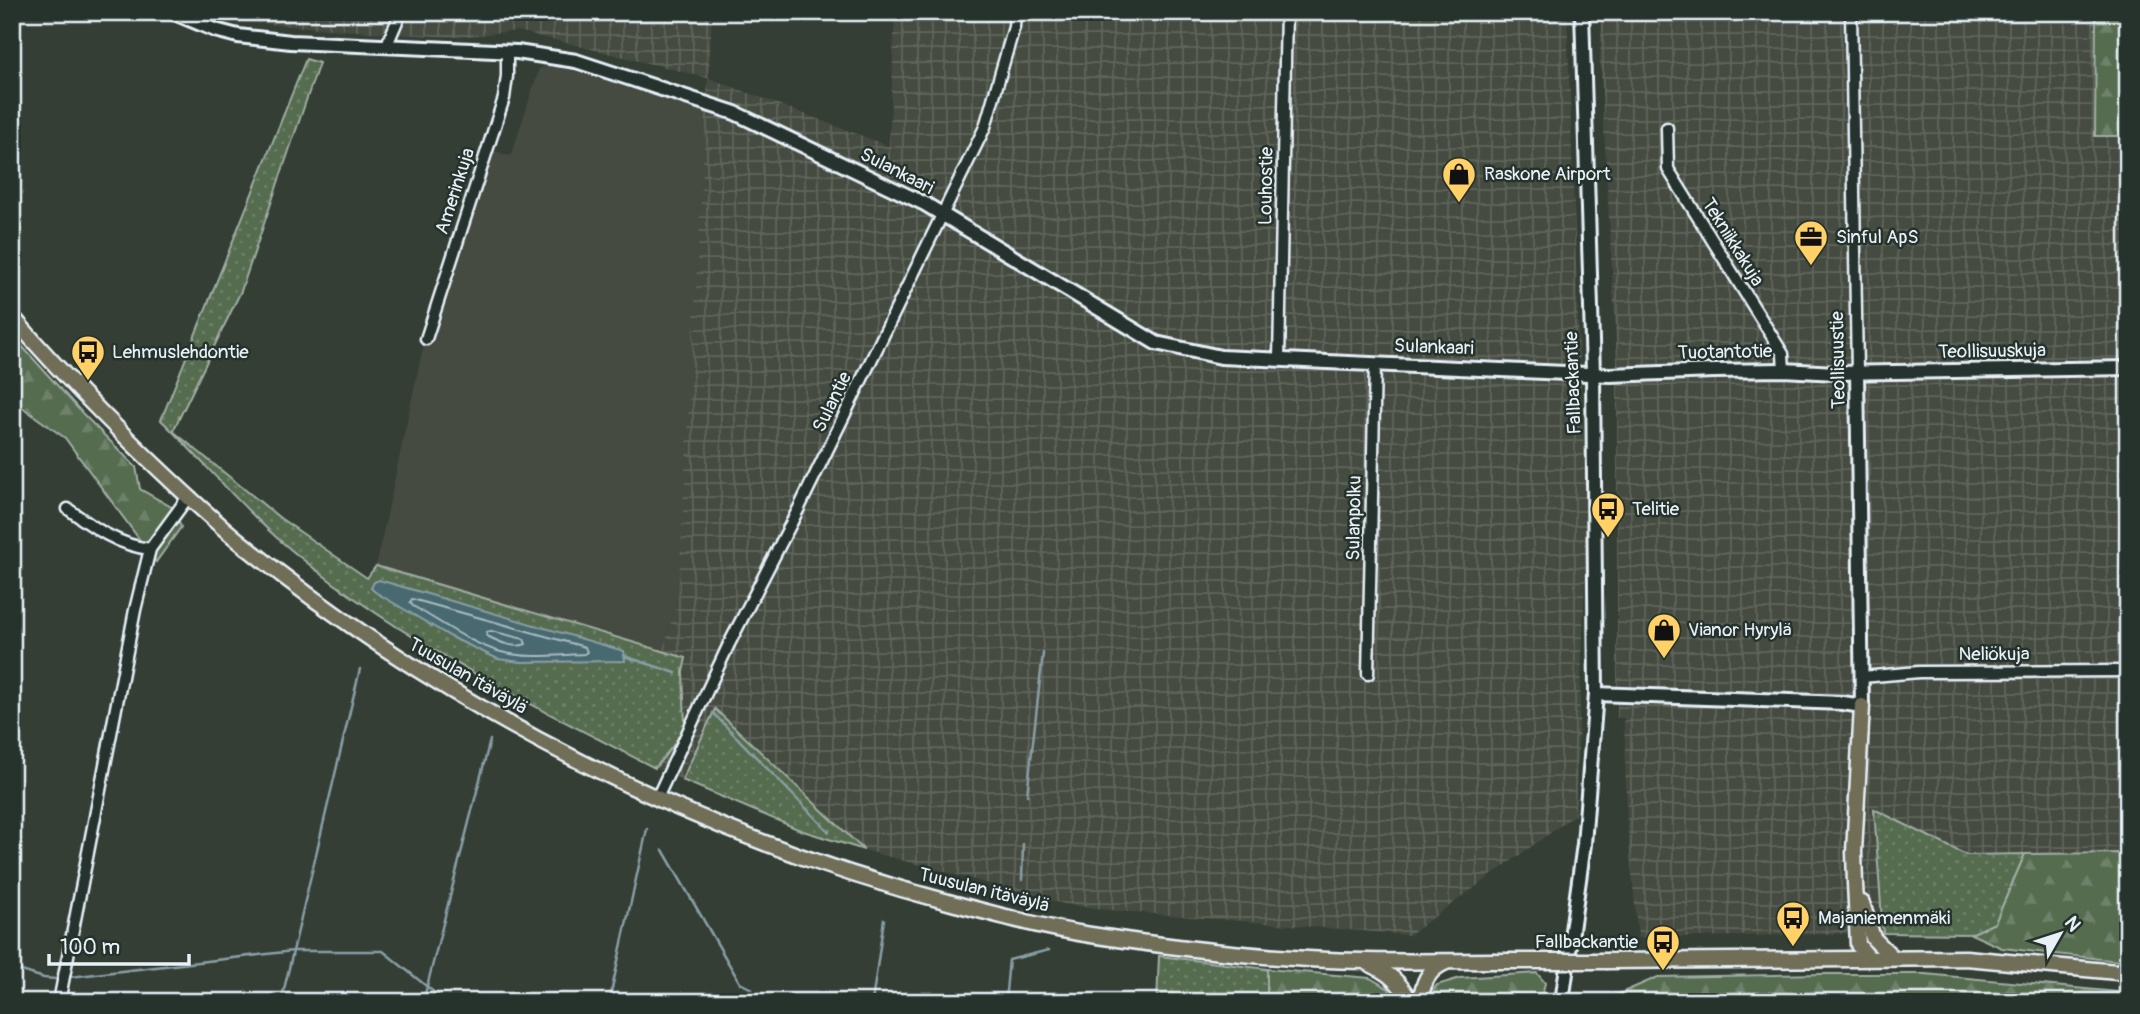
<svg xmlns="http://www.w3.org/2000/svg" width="2140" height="1014" font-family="Pangolin,sans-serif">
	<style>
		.built { fill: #454b3f }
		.industrial { fill: url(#industrial-grid) }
		.grass { fill: url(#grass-dots); stroke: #9faea4; stroke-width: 2 }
		.forest { fill: url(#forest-firs); stroke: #9faea4; stroke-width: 2 }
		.water { fill: #496970; stroke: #899fa6; stroke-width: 2 }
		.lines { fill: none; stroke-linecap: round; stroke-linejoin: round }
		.shore { stroke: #a8bbc2; stroke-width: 2 }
		.stream { stroke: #899fa6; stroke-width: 2.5 }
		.minor-casing { stroke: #e8f1f8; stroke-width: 15 }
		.tertiary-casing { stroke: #e8f1f8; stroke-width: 18 }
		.primary-casing { stroke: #e8f1f8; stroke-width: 19 }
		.minor { stroke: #26332d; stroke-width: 10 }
		.tertiary { stroke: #26332d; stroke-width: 12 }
		.primary { stroke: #716e59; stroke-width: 14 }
		.primary-bridge-casing { stroke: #e8f1f8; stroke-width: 19; stroke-linecap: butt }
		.primary-bridge { stroke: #716e59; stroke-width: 14 }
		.labels { text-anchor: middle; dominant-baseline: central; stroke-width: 5; stroke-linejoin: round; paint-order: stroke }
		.street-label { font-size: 19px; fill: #e8f1f8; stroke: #26332d }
		.poi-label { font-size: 19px; fill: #e8f1f8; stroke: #26332d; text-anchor: start }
	</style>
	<defs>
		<pattern id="industrial-grid" width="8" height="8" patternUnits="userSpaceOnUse" patternTransform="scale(1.75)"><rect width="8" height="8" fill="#454b3f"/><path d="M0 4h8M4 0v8" fill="none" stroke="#60655c"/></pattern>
		<pattern id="grass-dots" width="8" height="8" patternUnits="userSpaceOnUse" patternTransform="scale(1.75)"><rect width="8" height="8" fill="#566c50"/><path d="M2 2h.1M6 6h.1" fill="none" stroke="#6e816a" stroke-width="1.8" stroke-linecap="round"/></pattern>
		<pattern id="forest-firs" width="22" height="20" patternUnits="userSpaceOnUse" patternTransform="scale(1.75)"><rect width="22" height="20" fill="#566c50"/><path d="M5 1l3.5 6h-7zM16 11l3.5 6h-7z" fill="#6e816a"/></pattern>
	</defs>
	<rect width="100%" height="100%" fill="#343e35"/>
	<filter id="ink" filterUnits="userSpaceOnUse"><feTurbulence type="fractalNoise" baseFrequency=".0143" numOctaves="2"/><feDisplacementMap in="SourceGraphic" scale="14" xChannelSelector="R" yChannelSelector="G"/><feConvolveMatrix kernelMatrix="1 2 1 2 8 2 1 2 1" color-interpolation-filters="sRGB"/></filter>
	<g filter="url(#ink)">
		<polygon class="built" points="548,66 575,71 706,113 706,178 678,598 663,650 376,566 421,356 494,151 511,156 539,69"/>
		<g class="industrial">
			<polygon points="216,12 712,12 709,78 889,146 895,12 1567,12 1579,349 1588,519 1575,815 1409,935 1107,910 1064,904 864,850 800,830 655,768 676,742 686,658 663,650 678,598 708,78 518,31 456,37 381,33 242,22"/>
			<polygon points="1602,12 2096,12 2095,136 2128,136 2128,853 1966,855 1875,810 1883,933 1638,938 1627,821 1624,718 1617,718 1617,361 1600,58"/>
		</g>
		<g class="grass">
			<path d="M 306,59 L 319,63 L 241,291 L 173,431 L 280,518 L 367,578 L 376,566 L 686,658 L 683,672 L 685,726 L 676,742 L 655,768 C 524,701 388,635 276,537 C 235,500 200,458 161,420 Z"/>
			<polygon points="715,709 864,850 800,830 682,780"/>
			<polygon points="1874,809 1966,855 2025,854 1995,923 1971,934 1883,933"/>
			<polygon points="1159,956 1267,969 1267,1002 1157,1002"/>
		</g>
		<g class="forest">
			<polygon points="2096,12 2128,12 2128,136 2095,136"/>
			<polygon points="12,335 84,415 136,467 140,489 173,508 181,527 156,562 65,438 12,400"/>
			<polygon points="2128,853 2128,962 2002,948 1971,934 1995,923 2025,854"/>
			<polygon points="1267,969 1370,978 1389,989 1394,1002 1267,1002"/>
			<polygon points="1537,973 1545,983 1540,1002 1430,1002 1428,996 1437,985 1460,978"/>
			<polygon points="1823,974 1925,974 2128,993 2128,1002 1600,1002 1658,977"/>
		</g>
		<polygon class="water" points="379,580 624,651 625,661 521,662 498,659 453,638 375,592 371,588 374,582"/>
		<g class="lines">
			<g class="shore">
				<path d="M 412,599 L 585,647 L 587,652 L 584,654 C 557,655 527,659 501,652 C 471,644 439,621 413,606 L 410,602 Z"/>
				<path d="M 491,631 L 524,639 L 526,644 C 514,649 499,642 487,636 L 487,632 Z"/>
			</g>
			<g class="stream">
				<polyline points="624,656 676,673"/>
				<polyline points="713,713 829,832"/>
				<polyline points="1027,795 1043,653"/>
				<polyline points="663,850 740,983 752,989"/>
				<polyline points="1022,880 1023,844"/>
				<polyline points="12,968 44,978 56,979"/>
				<polyline points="70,977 293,951 383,951 446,1002"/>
				<polyline points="281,1002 360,669"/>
				<polyline points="423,1002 490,740"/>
				<polyline points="609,1002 647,829"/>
				<polyline points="872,1002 884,919"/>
				<polyline points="1005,1002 1009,960 1049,950"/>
			</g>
			<g class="minor-casing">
				<g id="minor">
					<polyline points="1851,12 1857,372"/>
					<polyline points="386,47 401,12"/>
					<polyline points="1667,128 1668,169 1783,354 1784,370"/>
					<polyline points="426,339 504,98 507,76 507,51"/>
					<polyline points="1279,360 1286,12"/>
					<path d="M 68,509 C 93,527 119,546 150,549"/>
					<polyline points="1368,674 1375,364"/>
					<polyline points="1862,677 1919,672 2128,671"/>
					<polyline points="657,798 729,644 799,508 985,127 1014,27 1015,12"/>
					<polyline points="59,1002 135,610 150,549 188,497"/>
				</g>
			</g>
			<g class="tertiary-casing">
				<g id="tertiary">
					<polyline points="172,12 215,30 238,36 291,42 517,52 576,61 735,113 925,204 1156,343 1221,357 1610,375 1714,371 1784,370 1835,373 2128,368"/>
					<polyline points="1596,694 1843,703 1862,706 1857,372"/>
					<polyline points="1562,1002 1584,844 1596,694 1593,373 1582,12"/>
				</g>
			</g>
			<g class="primary-casing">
				<g id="primary">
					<path d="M 12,316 C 51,363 95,407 139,450 C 173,483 208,516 245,546 C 448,710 699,837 952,903 C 998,915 1044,928 1091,935 C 1163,946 1236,955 1308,959 C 1369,963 1431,961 1493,961"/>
					<polyline points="1862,706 1854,852 1855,883 1858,945 1868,957"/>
					<polyline points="1862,903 1873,938 1892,957"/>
					<polyline points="1608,961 1966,958 2128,973"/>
					<path d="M 1368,963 C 1387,972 1401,982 1410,1002"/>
					<path d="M 1420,1002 C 1423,983 1427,970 1446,962"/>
				</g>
			</g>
			<use href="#minor" class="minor"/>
			<use href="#tertiary" class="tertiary"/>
			<use href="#primary" class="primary"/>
			<g class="primary-bridge-casing">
				<polyline id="primary-bridge" points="1493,961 1608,961"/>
			</g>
			<use href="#primary-bridge" class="primary-bridge"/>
		</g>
	</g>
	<defs>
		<g id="shop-pin" transform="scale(1.75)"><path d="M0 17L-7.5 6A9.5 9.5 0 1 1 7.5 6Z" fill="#ffd166" stroke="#26332d"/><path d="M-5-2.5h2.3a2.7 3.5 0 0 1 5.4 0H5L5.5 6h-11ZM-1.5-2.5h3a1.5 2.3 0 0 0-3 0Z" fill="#111"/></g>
		<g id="office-pin" transform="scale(1.75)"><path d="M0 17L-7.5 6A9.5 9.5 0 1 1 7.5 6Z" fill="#ffd166" stroke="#26332d"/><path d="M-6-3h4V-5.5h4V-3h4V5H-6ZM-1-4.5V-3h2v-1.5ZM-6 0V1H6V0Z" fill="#111"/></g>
		<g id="bus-pin" transform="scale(1.75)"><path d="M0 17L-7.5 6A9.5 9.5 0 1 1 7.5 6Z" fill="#ffd166" stroke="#26332d"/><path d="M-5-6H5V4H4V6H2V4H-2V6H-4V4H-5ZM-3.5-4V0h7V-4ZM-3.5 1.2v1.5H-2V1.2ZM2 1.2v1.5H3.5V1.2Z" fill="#111"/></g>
	</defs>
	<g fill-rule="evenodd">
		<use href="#shop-pin" x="1459" y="174"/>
		<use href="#office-pin" x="1811" y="237"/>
		<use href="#bus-pin" x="88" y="352"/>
		<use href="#bus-pin" x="1608" y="509"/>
		<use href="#shop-pin" x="1664" y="630"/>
		<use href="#bus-pin" x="1793" y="918"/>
		<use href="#bus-pin" x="1663" y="942"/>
	</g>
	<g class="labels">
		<g class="street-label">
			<text transform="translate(897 171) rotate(27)">Sulankaari</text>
			<text transform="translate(1266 186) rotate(-89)">Louhostie</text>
			<text transform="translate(455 191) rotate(-72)">Amerinkuja</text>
			<text transform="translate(1733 242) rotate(58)">Tekniikkakuja</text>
			<text transform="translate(1434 347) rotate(2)">Sulankaari</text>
			<text transform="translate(1992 351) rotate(-1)">Teollisuuskuja</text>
			<text transform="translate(1725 352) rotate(-1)">Tuotantotie</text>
			<text transform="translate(1838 360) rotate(-91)">Teollisuustie</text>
			<text transform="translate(1573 383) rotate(-92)">Fallbackantie</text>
			<text transform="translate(832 402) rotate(-64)">Sulantie</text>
			<text transform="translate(1354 518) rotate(-89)">Sulanpolku</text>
			<text x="1994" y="654">Neliökuja</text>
			<text transform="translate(468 676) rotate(30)">Tuusulan itäväylä</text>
			<text transform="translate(984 890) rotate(14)">Tuusulan itäväylä</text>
		</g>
		<g class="poi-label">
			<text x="1484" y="174">Raskone Airport</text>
			<text x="1836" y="237">Sinful ApS</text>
			<text x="112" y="352">Lehmuslehdontie</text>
			<text x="1632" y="509">Telitie</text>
			<text x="1688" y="630">Vianor Hyrylä</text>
			<text x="1818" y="918">Majaniemenmäki</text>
			<text x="1638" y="942" text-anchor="end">Fallbackantie</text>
		</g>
	</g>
	<rect width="2140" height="1014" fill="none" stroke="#26332d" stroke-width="42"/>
	<rect x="21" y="21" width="2098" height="972" fill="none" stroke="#e8f1f8" stroke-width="2.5" filter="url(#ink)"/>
	<g transform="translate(2060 934) rotate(51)" stroke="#26332d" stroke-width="5" paint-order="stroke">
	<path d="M0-5L12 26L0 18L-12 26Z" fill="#e8f1f8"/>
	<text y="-10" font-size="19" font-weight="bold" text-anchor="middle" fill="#e8f1f8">N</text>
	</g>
	<path d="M49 954v10h140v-10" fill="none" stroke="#e8f1f8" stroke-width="3.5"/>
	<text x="60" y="954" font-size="21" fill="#e8f1f8" stroke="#26332d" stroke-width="5" paint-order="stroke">100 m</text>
</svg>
